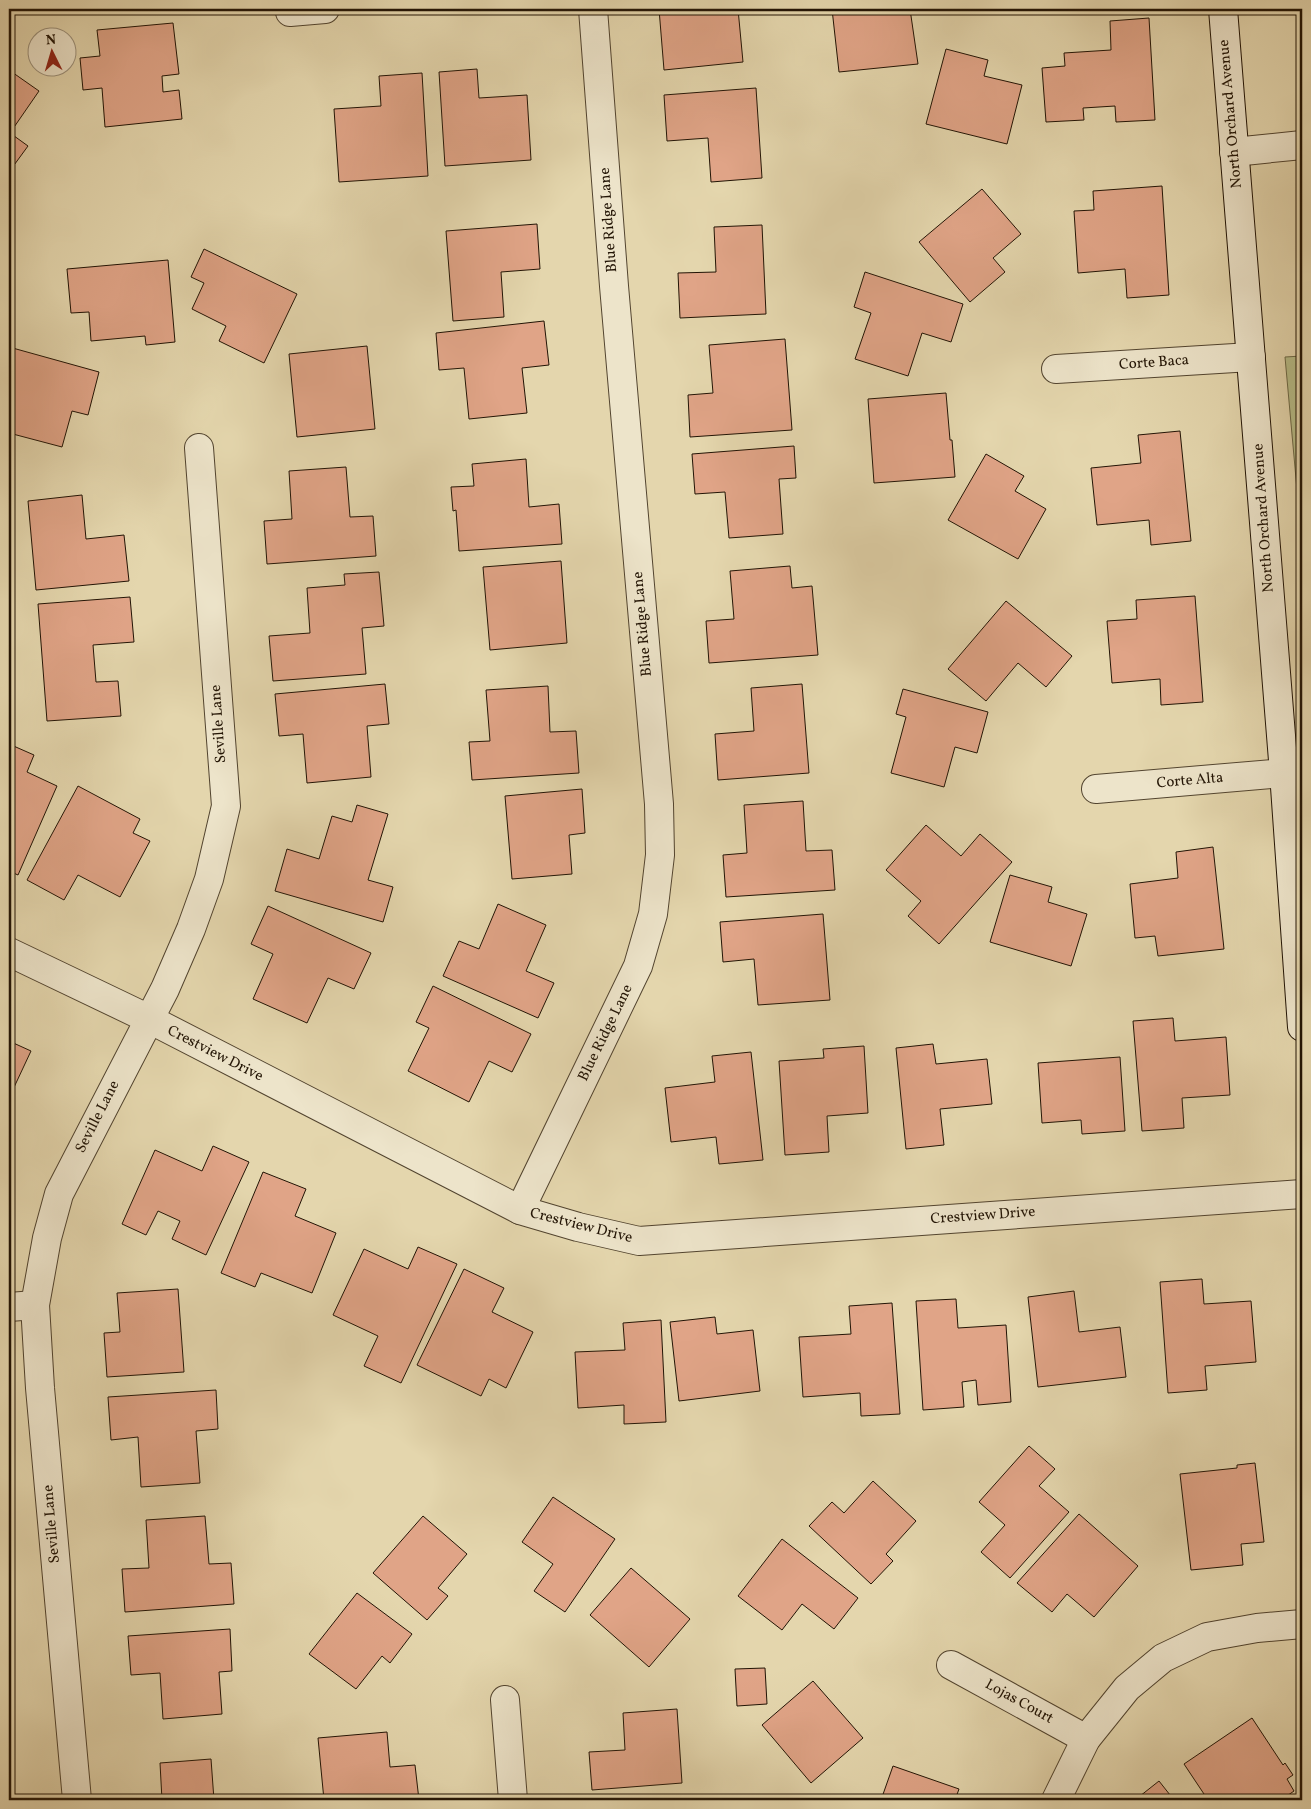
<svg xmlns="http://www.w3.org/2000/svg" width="1311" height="1809" font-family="Vollkorn,serif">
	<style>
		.green { fill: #b7bd88; stroke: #6c6846 }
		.building { fill: #e0a487; stroke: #221405 }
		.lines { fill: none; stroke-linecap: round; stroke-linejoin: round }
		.street-casing { stroke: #52442f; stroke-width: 30 }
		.secondary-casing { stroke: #221405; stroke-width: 30 }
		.street { stroke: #ede4ca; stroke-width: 28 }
		.secondary { stroke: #ede4ca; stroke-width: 28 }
		.labels { text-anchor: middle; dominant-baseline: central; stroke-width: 4.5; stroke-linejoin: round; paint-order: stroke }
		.street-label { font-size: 15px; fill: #221405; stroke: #ede4ca }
	</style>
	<rect width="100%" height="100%" fill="#e4d6ad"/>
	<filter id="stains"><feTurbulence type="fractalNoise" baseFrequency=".004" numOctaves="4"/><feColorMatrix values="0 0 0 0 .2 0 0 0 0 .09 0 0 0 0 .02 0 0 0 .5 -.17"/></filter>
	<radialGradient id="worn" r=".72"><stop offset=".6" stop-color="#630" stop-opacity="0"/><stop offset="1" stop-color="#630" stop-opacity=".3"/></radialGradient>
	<polygon class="green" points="1302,356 1302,545 1285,357"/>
	<g class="building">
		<polygon points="659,9 738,9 743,62 664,70"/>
		<polygon points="832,9 910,9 918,64 839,72"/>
		<polygon points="1297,9 1302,9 1302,33 1299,34"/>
		<polygon points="1149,18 1155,120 1116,122 1115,106 1083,108 1084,120 1046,122 1042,68 1065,66 1064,53 1111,50 1110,21"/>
		<polygon points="173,23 179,74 162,76 163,92 179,90 182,119 105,127 102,88 83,90 80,58 100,56 97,30"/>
		<polygon points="946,49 988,60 984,76 1022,85 1007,144 926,124"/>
		<polygon points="477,69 479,98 527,95 531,160 445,166 439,72"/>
		<polygon points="9,70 39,91 10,133 28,146 9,172"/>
		<polygon points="422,73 428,176 339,182 334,109 381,106 379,76"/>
		<polygon points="756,88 762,178 711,182 708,138 667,141 664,95"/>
		<polygon points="1162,186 1169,295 1127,298 1125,269 1078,273 1074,211 1094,210 1093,191"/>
		<polygon points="982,189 1021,234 993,258 1005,272 970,302 919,242"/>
		<polygon points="537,224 540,269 501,272 504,317 453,321 446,231"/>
		<polygon points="762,225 766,314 680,318 678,273 716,272 714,227"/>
		<polygon points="204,249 297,294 264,363 219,341 226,326 192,309 204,283 191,277"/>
		<polygon points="168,260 175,342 146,345 145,336 91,341 89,312 71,313 67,269"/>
		<polygon points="865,272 963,304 951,342 922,333 908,376 855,359 871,313 854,307"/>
		<polygon points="544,321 549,365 522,368 527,413 469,419 464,368 439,370 436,333"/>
		<polygon points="785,339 792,430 690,437 688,395 713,393 709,345"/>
		<polygon points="367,346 375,429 297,437 289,354"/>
		<polygon points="9,347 99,372 88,415 72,411 62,447 9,433"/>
		<polygon points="946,393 950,440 952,440 955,477 874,483 868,399"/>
		<polygon points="1180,431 1191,541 1151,545 1149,520 1097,525 1091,468 1141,463 1138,435"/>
		<polygon points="794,446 796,478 779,479 783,534 729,538 725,492 695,494 692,454"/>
		<polygon points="986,454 1024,476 1015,491 1046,509 1018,559 948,520"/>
		<polygon points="526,459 529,507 559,504 562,544 459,551 456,510 453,511 451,487 474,486 472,464"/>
		<polygon points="346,467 350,517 373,516 376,556 267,564 264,521 292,519 289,471"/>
		<polygon points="82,495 86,539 124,535 129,581 36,590 28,501"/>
		<polygon points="561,561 567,643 490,650 483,567"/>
		<polygon points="790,566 792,588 812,586 818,655 709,663 706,621 734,619 730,571"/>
		<polygon points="379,572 384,626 362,628 366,674 273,681 269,636 310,633 307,588 345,585 344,574"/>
		<polygon points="1195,596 1203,702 1161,705 1160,679 1112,683 1107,621 1137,619 1136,600"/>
		<polygon points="130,597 134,642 93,645 96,682 118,681 121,716 47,721 38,604"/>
		<polygon points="1006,601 1072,656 1046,687 1018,663 986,701 948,669"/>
		<polygon points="385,684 389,724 367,726 371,777 307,783 303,734 279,736 275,694"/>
		<polygon points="802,684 809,773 718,780 715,734 754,731 751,688"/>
		<polygon points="548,686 550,732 576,731 579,773 472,780 469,742 490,741 486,690"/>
		<polygon points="903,689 988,712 977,753 955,747 944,787 891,773 906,717 896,714"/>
		<polygon points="9,744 34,755 27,772 57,786 18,875 9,871"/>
		<polygon points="78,786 140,819 133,833 150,841 120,897 78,875 64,900 27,880"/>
		<polygon points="582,789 585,833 569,835 572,874 512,879 505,796"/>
		<polygon points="803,801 806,851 832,850 835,890 726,897 723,855 747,853 744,805"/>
		<polygon points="357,805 388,814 368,880 393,887 383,922 275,891 287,849 319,859 332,816 352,822"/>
		<polygon points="926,825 961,856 980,834 1012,862 939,944 908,916 921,901 886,870"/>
		<polygon points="1213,847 1224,949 1158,956 1155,936 1135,938 1130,884 1178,878 1176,852"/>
		<polygon points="1010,875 1052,887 1048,902 1087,914 1071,966 990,942"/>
		<polygon points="498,904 546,925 526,971 554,983 538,1018 443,976 459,941 479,949"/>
		<polygon points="268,906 371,953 354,989 328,978 307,1023 253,999 273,954 251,944"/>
		<polygon points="823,914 830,1000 758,1005 754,959 723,962 720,922"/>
		<polygon points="433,986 531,1034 512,1072 489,1061 469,1102 408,1071 429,1028 416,1022"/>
		<polygon points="1173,1018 1175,1041 1226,1037 1230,1095 1182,1098 1184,1128 1142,1131 1133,1021"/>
		<polygon points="9,1041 31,1051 9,1098"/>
		<polygon points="933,1044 936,1064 987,1059 992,1104 940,1109 944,1145 906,1149 896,1048"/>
		<polygon points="864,1046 868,1113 827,1116 829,1152 785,1155 779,1061 824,1058 823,1049"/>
		<polygon points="751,1052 763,1160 719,1164 716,1137 671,1142 665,1088 715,1082 712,1056"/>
		<polygon points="1120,1057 1125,1131 1082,1134 1081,1120 1042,1123 1038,1063"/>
		<polygon points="213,1146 249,1162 206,1255 172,1239 180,1221 158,1211 146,1235 122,1224 155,1150 202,1171"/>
		<polygon points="263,1172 306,1189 295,1216 336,1233 312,1293 261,1273 255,1287 221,1273"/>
		<polygon points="418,1247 457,1264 401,1383 364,1366 378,1336 333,1315 364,1249 408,1269"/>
		<polygon points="464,1269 504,1288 492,1312 533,1332 506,1388 489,1379 481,1396 417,1365"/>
		<polygon points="1202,1279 1204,1304 1251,1301 1256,1362 1205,1366 1207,1390 1168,1393 1160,1282"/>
		<polygon points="178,1289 184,1372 107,1377 104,1333 120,1332 117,1293"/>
		<polygon points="1074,1291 1079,1332 1120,1327 1126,1377 1038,1387 1028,1297"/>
		<polygon points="956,1299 958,1328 1006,1325 1011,1402 978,1405 976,1380 962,1382 964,1407 923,1410 916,1301"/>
		<polygon points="892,1303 900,1414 861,1416 860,1393 803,1397 799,1337 851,1334 849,1306"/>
		<polygon points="715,1317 717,1334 753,1330 760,1391 679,1401 670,1322"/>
		<polygon points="661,1320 666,1422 624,1424 624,1405 578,1408 575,1352 625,1350 623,1323"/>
		<polygon points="216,1390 218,1429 196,1431 200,1483 141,1487 138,1437 111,1440 108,1397"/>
		<polygon points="1029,1446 1055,1469 1039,1486 1069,1512 1010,1578 981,1552 1005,1525 979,1502"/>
		<polygon points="1255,1463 1264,1542 1241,1544 1243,1565 1191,1570 1180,1474 1237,1468 1237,1465"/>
		<polygon points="873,1481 916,1521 886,1554 893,1561 871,1584 809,1526 832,1502 844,1513"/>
		<polygon points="553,1497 615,1539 565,1612 534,1591 553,1564 522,1542"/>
		<polygon points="1079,1514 1138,1566 1094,1617 1067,1594 1052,1612 1017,1583"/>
		<polygon points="205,1516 209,1564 231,1563 234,1604 125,1612 122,1569 149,1568 146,1520"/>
		<polygon points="423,1516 467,1554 438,1588 448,1596 427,1620 373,1573"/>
		<polygon points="782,1539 858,1598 834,1629 802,1604 782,1630 738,1596"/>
		<polygon points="631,1568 690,1619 649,1667 590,1615"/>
		<polygon points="357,1593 412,1634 390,1663 382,1656 356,1689 309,1654"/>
		<polygon points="230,1629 232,1671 219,1672 222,1714 163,1719 160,1673 131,1675 128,1636"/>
		<polygon points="765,1668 767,1704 737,1706 735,1669"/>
		<polygon points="813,1681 863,1738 811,1783 762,1725"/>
		<polygon points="677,1709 682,1783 592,1790 589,1752 625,1750 623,1713"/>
		<polygon points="1252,1718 1283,1765 1285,1763 1293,1775 1287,1779 1294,1791 1281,1800 1263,1800 1260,1796 1253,1800 1208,1800 1184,1764"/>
		<polygon points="387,1732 390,1767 415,1765 419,1800 324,1800 318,1738"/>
		<polygon points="211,1759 214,1800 162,1800 160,1763"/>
		<polygon points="893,1766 959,1789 955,1800 881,1800"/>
		<polygon points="1159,1781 1174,1800 1135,1800"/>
	</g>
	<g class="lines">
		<g class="street-casing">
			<g id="street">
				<polyline points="290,12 325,9"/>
				<polyline points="1234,152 1302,145"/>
				<polyline points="1056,369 1251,357"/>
				<polyline points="1096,789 1284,773"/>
				<polyline points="9,952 149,1019 520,1210 578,1227 639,1241 1302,1194"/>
				<polyline points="520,1210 638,966 653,914 660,855 659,804 614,286 593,9"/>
				<polyline points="9,1307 35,1305"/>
				<polyline points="951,1665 1086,1739"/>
				<polyline points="505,1700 513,1800"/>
				<polyline points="77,1800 40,1388 35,1305 47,1238 59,1194 165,989 191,929 209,879 226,806 199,448"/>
				<polyline points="1056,1800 1086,1739 1127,1688 1163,1658 1207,1637 1257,1628 1302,1624"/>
			</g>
		</g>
		<g class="secondary-casing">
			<polyline id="secondary" points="1223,9 1284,773 1302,1027"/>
		</g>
		<use href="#street" class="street"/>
		<use href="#secondary" class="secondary"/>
	</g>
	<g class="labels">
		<g class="street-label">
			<text transform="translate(1231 114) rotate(-95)">North Orchard Avenue</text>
			<text transform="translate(609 220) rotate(-94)">Blue Ridge Lane</text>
			<text transform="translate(1154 363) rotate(-4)">Corte Baca</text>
			<text transform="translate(1264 518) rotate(-94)">North Orchard Avenue</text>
			<text transform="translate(643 624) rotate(-95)">Blue Ridge Lane</text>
			<text transform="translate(219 724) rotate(-94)">Seville Lane</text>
			<text transform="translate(1190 781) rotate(-5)">Corte Alta</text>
			<text transform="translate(606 1033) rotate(-64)">Blue Ridge Lane</text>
			<text transform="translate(215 1054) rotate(27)">Crestview Drive</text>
			<text transform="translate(98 1117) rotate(-63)">Seville Lane</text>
			<text transform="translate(983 1216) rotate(-4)">Crestview Drive</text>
			<text transform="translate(581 1226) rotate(14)">Crestview Drive</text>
			<text transform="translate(52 1524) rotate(-95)">Seville Lane</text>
			<text transform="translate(1019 1702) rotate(29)">Lojas Court</text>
		</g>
	</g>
	<rect width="1311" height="1809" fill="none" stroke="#e4d6ad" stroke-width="30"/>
	<rect x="10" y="10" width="1291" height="1789" fill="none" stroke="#221405" stroke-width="2.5"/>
	<rect x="15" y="15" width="1281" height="1779" fill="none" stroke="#221405"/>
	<g transform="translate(52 52) rotate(355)"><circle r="24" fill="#ede4ca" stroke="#9c917b"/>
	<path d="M0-4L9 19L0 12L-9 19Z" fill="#8f2418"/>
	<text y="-8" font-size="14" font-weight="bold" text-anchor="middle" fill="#221405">N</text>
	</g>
	<rect width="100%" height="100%" filter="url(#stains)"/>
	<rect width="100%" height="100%" fill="url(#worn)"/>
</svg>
